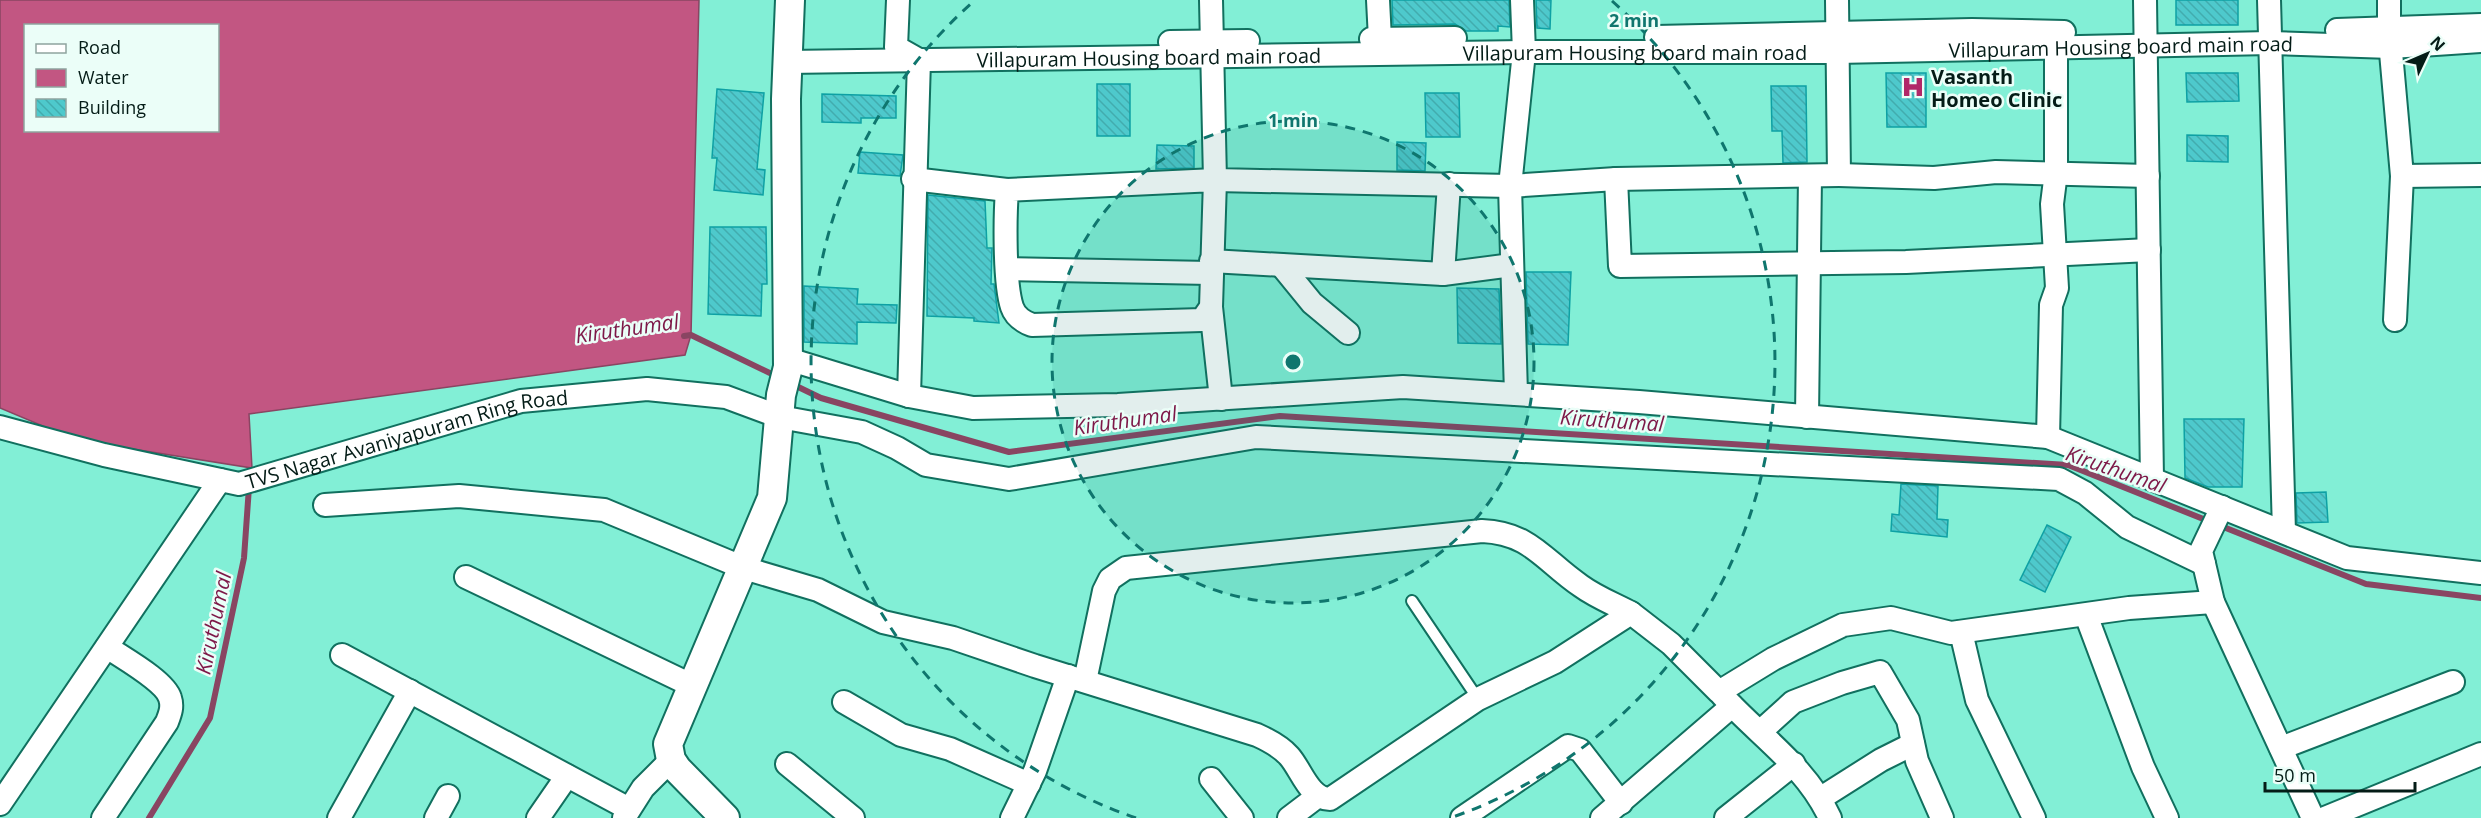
<svg xmlns="http://www.w3.org/2000/svg" width="2481" height="818" font-family="'Open Sans',sans-serif">
	<style>
		.water { fill: #c25682; stroke: #894562; stroke-width: 1.5; fill-rule: evenodd }
		.lines { fill: none; stroke-linecap: round; stroke-linejoin: round }
		.stream { stroke: #894562; stroke-width: 6 }
		.building { fill: url(#building-back-hatch); stroke: #0ea1a4; stroke-width: 1.5 }
		.service-casing { stroke: #11705f; stroke-width: 14 }
		.minor-casing { stroke: #11705f; stroke-width: 26 }
		.tertiary-casing { stroke: #11705f; stroke-width: 32 }
		.service { stroke: #fff; stroke-width: 10 }
		.minor { stroke: #fff; stroke-width: 22 }
		.tertiary { stroke: #fff; stroke-width: 28 }
		.ring { fill: none; stroke: #0f766e; stroke-width: 3; stroke-dasharray: 10 8 }
		.labels { text-anchor: middle; dominant-baseline: central; stroke-width: 5; stroke-linejoin: round; paint-order: stroke }
		.street-label { font-size: 20px; fill: #041c17; stroke: #ebfef8 }
		.poi-label { font-size: 20px; font-weight: bold; fill: #041c17; stroke: #ebfef8; text-anchor: start }
		.water-label { font-size: 21px; font-style: italic; fill: #7d1848; stroke: #ebfef8 }
		.centre { fill: #0f766e; stroke: #ebfef8; stroke-width: 3 }
		.ring-label { font-size: 18px; text-anchor: middle; font-weight: bold; fill: #0f766e; stroke: #ebfef8; stroke-width: 5; stroke-linejoin: round; paint-order: stroke }
	</style>
	<defs>
		<pattern id="building-back-hatch" width="6" height="6" patternUnits="userSpaceOnUse" patternTransform="scale(1.5)"><rect width="6" height="6" fill="#4ec9cc"/><path d="M-1 5l2 2M0 0l6 6M5-1l2 2" fill="none" stroke="#42acae"/></pattern>
	</defs>
	<rect width="100%" height="100%" fill="#82efd6"/>
	<path class="water" d="M 0,0 L 699,0 L 691,335 L 685,355 L 249,414 L 252,468 L 76,440 L 0,408 ZM 26,26 L 218,26 L 218,130 L 26,130 Z"/>
	<g class="lines">
		<g class="stream">
			<polyline points="684,336 691,335 778,377"/>
			<polyline points="792,384 821,398 1009,452 1280,416 2068,465 2366,584 2481,598"/>
			<polyline points="149,818 210,718 244,558 249,487"/>
		</g>
	</g>
	<g class="building">
		<polygon points="1392,0 1509,0 1510,27 1498,26 1498,31 1466,31 1455,24 1393,25"/>
		<polygon points="1536,0 1551,0 1550,29 1537,28"/>
		<rect x="2176" y="0" width="62" height="25"/>
		<polygon points="1886,73 1926,73 1926,127 1887,127"/>
		<polygon points="2186,73 2238,73 2239,101 2187,102"/>
		<rect x="1097" y="84" width="33" height="52"/>
		<polygon points="1771,86 1806,86 1807,162 1783,163 1782,131 1772,131"/>
		<polygon points="717,89 764,93 757,169 765,170 763,195 714,190 717,158 712,158"/>
		<polygon points="1425,93 1459,93 1460,137 1426,137"/>
		<polygon points="822,94 896,96 896,118 861,118 861,123 822,122"/>
		<polygon points="2187,135 2228,136 2228,162 2187,161"/>
		<polygon points="1397,142 1426,143 1425,171 1397,170"/>
		<polygon points="1157,145 1194,146 1194,168 1156,169"/>
		<polygon points="860,152 903,155 900,176 858,173"/>
		<polygon points="928,195 985,201 987,248 992,248 991,284 994,284 999,323 974,321 974,318 927,316"/>
		<polygon points="710,227 766,227 767,284 762,284 761,316 708,314"/>
		<polygon points="1526,272 1571,272 1568,345 1528,344"/>
		<polygon points="804,286 858,289 857,304 897,305 896,323 857,322 857,344 804,342"/>
		<polygon points="1457,288 1499,289 1501,344 1458,343"/>
		<polygon points="2184,419 2244,419 2242,487 2208,487 2185,478"/>
		<polygon points="1901,484 1938,486 1937,519 1948,520 1947,537 1891,531 1892,514 1899,515"/>
		<polygon points="2326,492 2328,522 2297,523 2296,493"/>
		<polygon points="2047,525 2071,537 2045,592 2020,580"/>
	</g>
	<g class="lines">
		<g class="service-casing">
			<polyline id="service" points="1412,601 1478,699"/>
		</g>
		<g class="minor-casing">
			<g id="minor">
				<polyline points="898,0 896,47 919,60 909,396"/>
				<polyline points="1211,0 1215,180 1510,186 1616,179 1839,175 1837,0"/>
				<polyline points="1378,0 1380,39"/>
				<polyline points="2145,0 2152,479"/>
				<polyline points="2269,0 2284,532"/>
				<polyline points="2389,0 2389,30 2402,176 2481,175"/>
				<polyline points="2337,30 2481,25"/>
				<polyline points="1656,37 1972,30 2064,32"/>
				<polyline points="1371,39 1455,38"/>
				<polyline points="1170,42 1248,41"/>
				<path id="s1" d="M 787,62 L 1524,52 L 1837,52 L 2270,43 L 2391,47 L 2481,41"/>
				<polyline points="1839,175 1934,178 1996,172 2148,176"/>
				<polyline points="913,179 1007,190"/>
				<polyline points="1616,179 1620,266 1906,262 2149,250"/>
				<path d="M 1215,180 L 1211,307 L 1202,320 L 1032,325 C 1024,322 1015,316 1012,307 C 1004,283 1005,216 1007,190 Z"/>
				<polyline points="1211,261 1443,274 1449,184"/>
				<polyline points="1281,265 1312,303 1348,333"/>
				<polyline points="1008,269 1210,273"/>
				<polyline points="1443,274 1512,265"/>
				<polyline points="1211,307 1221,399"/>
				<polyline points="2395,320 2402,176"/>
				<polyline points="788,359 909,396 973,408 1118,405 1403,387 1639,402 2048,437 2347,558 2481,573"/>
				<polyline points="1516,394 1510,186 1524,52 1522,0"/>
				<polyline points="1807,417 1810,176"/>
				<path id="s2" d="M 0,427 L 104,455 L 239,484 L 521,401 L 647,389 L 726,397 L 780,417 L 862,432 L 897,448 L 926,465 L 1009,479 L 1256,437 L 2059,479 L 2085,493 L 2127,527 L 2204,564"/>
				<polyline points="2048,437 2051,305 2057,288 2052,204 2056,172 2056,47"/>
				<path d="M 325,505 L 459,496 L 604,510 L 744,568 L 818,590 L 883,622 L 953,638 L 1035,666 L 1257,735 C 1268,740 1280,746 1289,756 C 1301,769 1309,799 1330,799 L 1478,699 L 1555,662 L 1631,613 L 1671,644 L 1719,692 L 1773,659 L 1843,625 L 1891,618 L 1951,633 L 2129,608 L 2213,602"/>
				<polyline points="2222,507 2201,551 2213,602 2313,818"/>
				<polyline points="466,577 693,686"/>
				<polyline points="2086,615 2143,767 2167,818"/>
				<polyline points="1961,632 1977,700 2034,818"/>
				<polyline points="342,655 629,809"/>
				<path d="M 1085,681 L 1104,591 L 1110,579 L 1126,568 L 1482,531 C 1531,533 1544,561 1581,586 C 1596,597 1614,604 1631,613"/>
				<path d="M 1722,695 C 1759,736 1806,766 1830,818"/>
				<polyline points="844,702 901,735 950,749 1029,784"/>
				<polyline points="1761,731 1793,702 1842,683 1880,672 1908,720 1917,761 1942,818"/>
				<polyline points="2281,748 2453,682"/>
				<polyline points="787,764 853,818"/>
				<polyline points="1211,779 1242,818"/>
				<polyline points="1821,798 1881,760 1913,744"/>
				<polyline points="0,804 220,480"/>
				<path d="M 103,818 L 167,722 C 170,714 173,707 170,698 C 165,681 123,658 107,647"/>
				<polyline points="339,818 410,691"/>
				<polyline points="436,818 448,796"/>
				<polyline points="538,818 567,776"/>
				<polyline points="624,818 643,788 671,760"/>
				<polyline points="1012,818 1035,771 1068,676"/>
				<polyline points="1289,818 1318,796"/>
				<polyline points="1462,818 1568,746 1580,750 1621,803"/>
				<polyline points="1602,818 1732,706"/>
				<polyline points="1726,818 1794,764"/>
				<polyline points="2325,818 2481,754"/>
			</g>
		</g>
		<g class="tertiary-casing">
			<polyline id="tertiary" points="725,818 677,769 671,760 668,744 772,498 781,395 788,367 786,99 790,0"/>
		</g>
		<use href="#service" class="service"/>
		<use href="#minor" class="minor"/>
		<use href="#tertiary" class="tertiary"/>
	</g>
	<circle cx="1293" cy="362" r="241" fill="#0f766e" fill-opacity=".12"/>
	<g class="ring">
		<circle cx="1293" cy="362" r="241"/>
		<path d="M1136 818A482 482 0 0 1 974 1M1612 1A482 482 0 0 1 1450 818"/>
	</g>
	<defs>
		<g id="hospital-bare" transform="scale(1.8)"><path d="M-5-5h3v3.5h4V-5h3V5h-3V1.5h-4V5h-3Z" fill="#b12869" stroke="#ebfef8" stroke-width="2.5" paint-order="stroke"/></g>
	</defs>
	<g fill-rule="evenodd">
		<use href="#hospital-bare" x="1913" y="87"/>
	</g>
	<g class="labels">
		<g class="street-label">
			<text stroke="none"><textPath href="#s1" startOffset="1334">Villapuram Housing board main road</textPath></text>
			<text stroke="none"><textPath href="#s1" startOffset="848">Villapuram Housing board main road</textPath></text>
			<text stroke="none"><textPath href="#s1" startOffset="362">Villapuram Housing board main road</textPath></text>
			<text stroke="none"><textPath href="#s2" startOffset="420">TVS Nagar Avaniyapuram Ring Road</textPath></text>
		</g>
		<g class="poi-label">
			<text x="1931" y="76">Vasanth<tspan x="1931" dy="23">Homeo Clinic</tspan></text>
		</g>
		<g class="water-label">
			<text transform="translate(627 328) rotate(-8)">Kiruthumal</text>
			<text transform="translate(1125 420) rotate(-8)">Kiruthumal</text>
			<text transform="translate(1612 420) rotate(4)">Kiruthumal</text>
			<text transform="translate(2116 469) rotate(19)">Kiruthumal</text>
			<text transform="translate(213 623) rotate(-78)">Kiruthumal</text>
		</g>
	</g>
	<circle cx="1293" cy="362" r="9" class="centre"/>
	<g class="ring-label">
		<text x="1634" y="27">2 min</text>
		<text x="1293" y="127">1 min</text>
	</g>
	<rect x="24" y="24" width="195" height="108" fill="#ebfef8" stroke="#8fa49e" stroke-width="1.5"/>
	<rect x="36" y="44" width="30" height="9" fill="#ffffff" stroke="#8fa49e" stroke-width="1.5"/>
	<text x="78" y="54" font-size="18" fill="#041c17">Road</text>
	<rect x="36" y="69" width="30" height="18" fill="#c25682" stroke="#8fa49e" stroke-width="1.5"/>
	<text x="78" y="84" font-size="18" fill="#041c17">Water</text>
	<rect x="36" y="99" width="30" height="18" fill="url(#building-back-hatch)" stroke="#8fa49e" stroke-width="1.5"/>
	<text x="78" y="114" font-size="18" fill="#041c17">Building</text>
	<g transform="translate(2427 54) rotate(46)" stroke="#ebfef8" stroke-width="4.5" paint-order="stroke">
	<path d="M0-4.5L10 22L0 15L-10 22Z" fill="#041c17"/>
	<text y="-9" font-size="16" font-weight="bold" text-anchor="middle" fill="#041c17">N</text>
	</g>
	<path d="M2265 782v9h150v-9" fill="none" stroke="#041c17" stroke-width="3"/>
	<text x="2274" y="782" font-size="18" fill="#041c17" stroke="#ebfef8" stroke-width="4.5" paint-order="stroke">50 m</text>
</svg>
